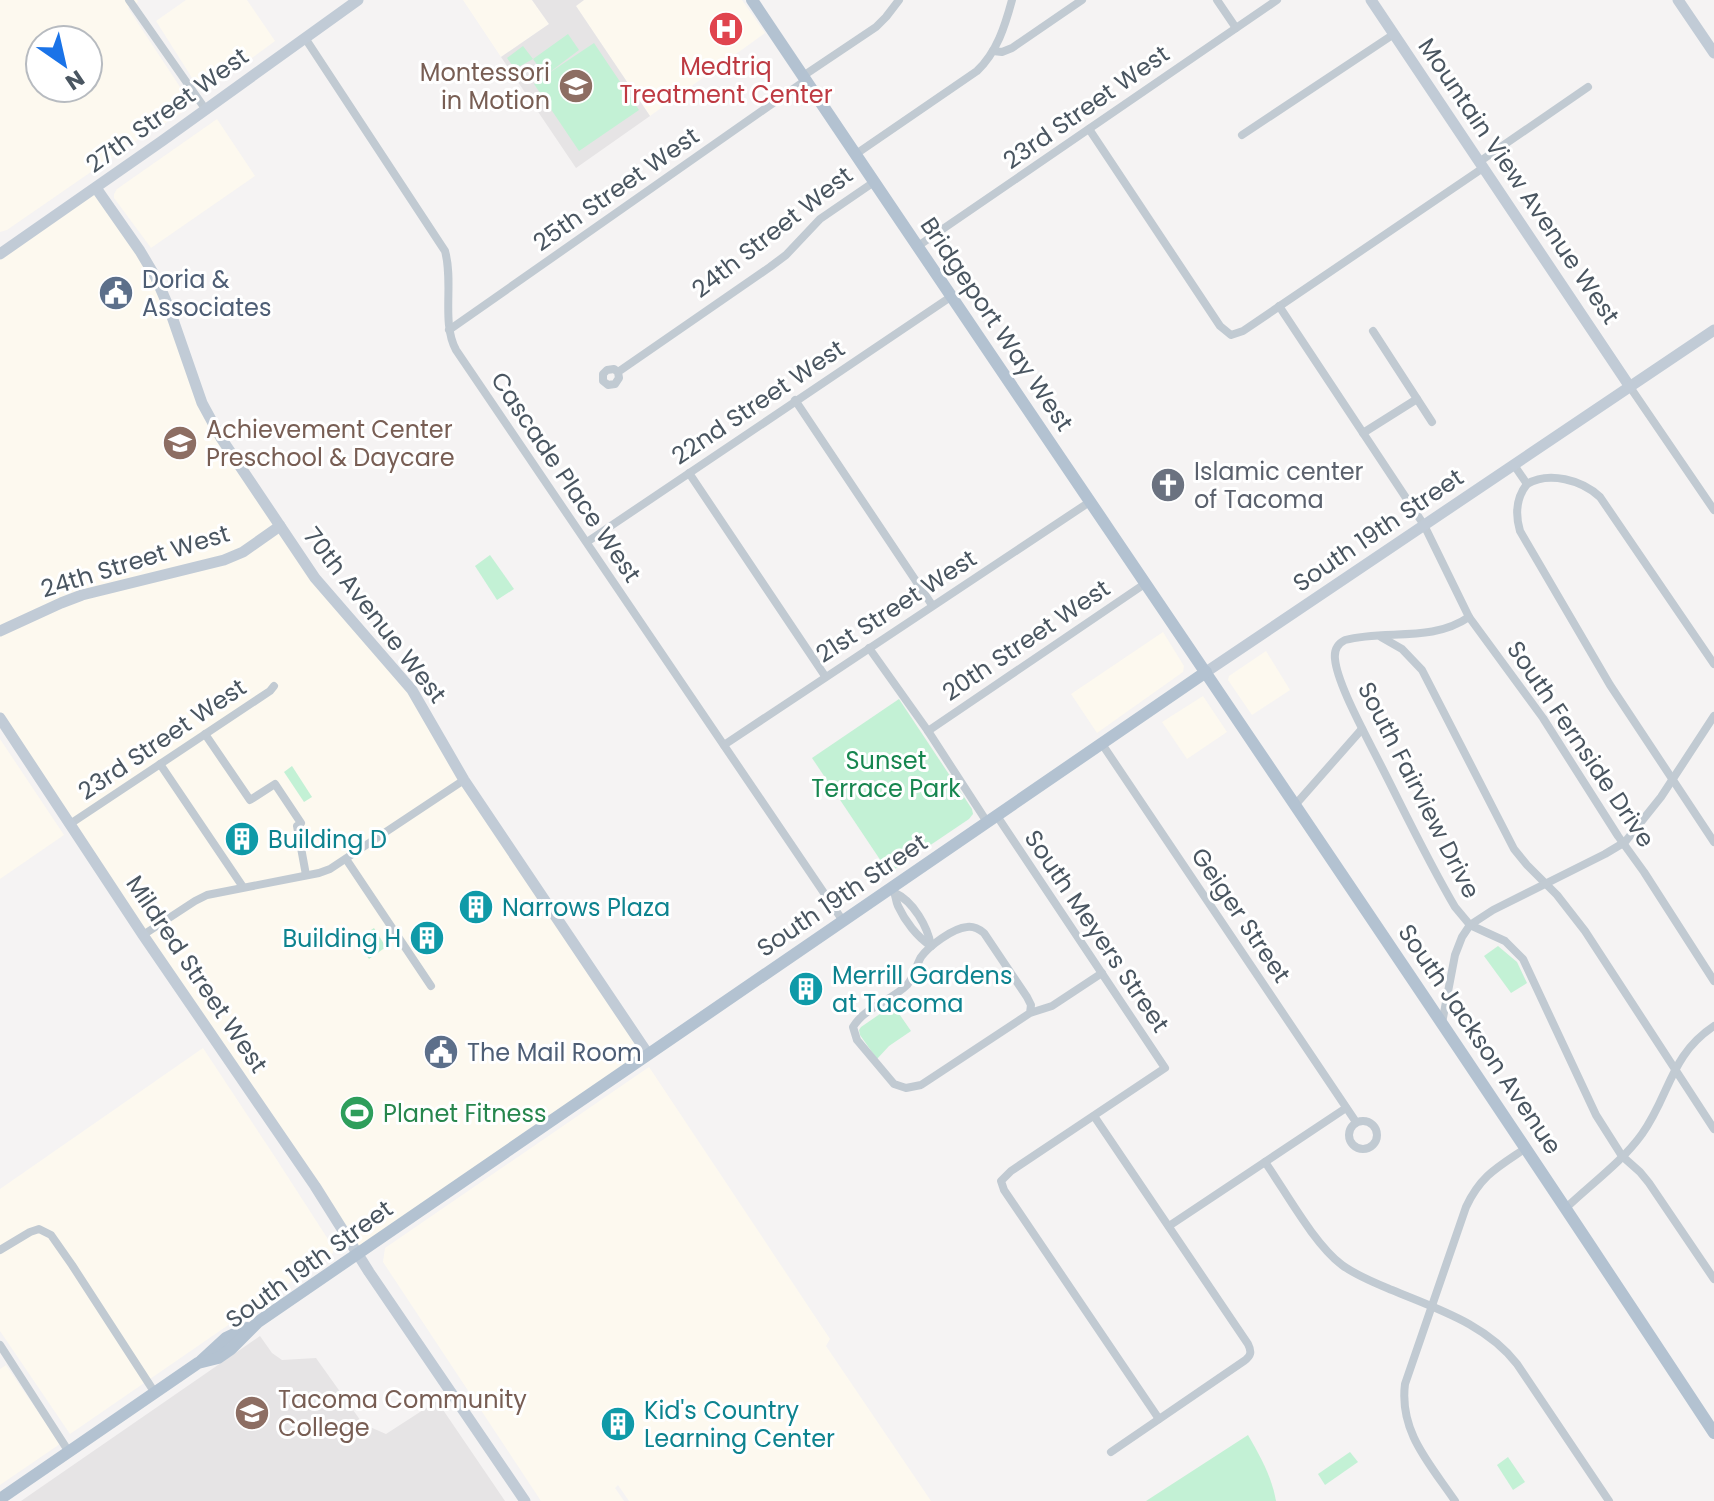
<svg xmlns="http://www.w3.org/2000/svg" width="1714" height="1501" font-family="Poppins,sans-serif">
	<style>
		.commercial { fill: #fdf9ef; fill-rule: evenodd }
		.education { fill: #e6e4e5 }
		.green { fill: #c3f1d5 }
		.lines { fill: none; stroke-linecap: round; stroke-linejoin: round }
		.street { stroke: #c1cad2; stroke-width: 8 }
		.secondary { stroke: #c1cbd6; stroke-width: 11 }
		.primary { stroke: #b3c2d1; stroke-width: 12 }
		.labels { text-anchor: middle; dominant-baseline: central; stroke-width: 6; stroke-linejoin: round; paint-order: stroke }
		.health-label { font-size: 24px; fill: #be3a42; stroke: #fff }
		.education-label { font-size: 24px; fill: #785e54; stroke: #fff; text-anchor: start }
		.street-label { font-size: 24px; fill: #4a5661; stroke: #fff }
		.service-label { font-size: 24px; fill: #4e5e75; stroke: #fff; text-anchor: start }
		.worship-label { font-size: 24px; fill: #5b616d; stroke: #fff; text-anchor: start }
		.park-label { font-size: 24px; fill: #17864f; stroke: #fff }
		.culture-label { font-size: 24px; fill: #0d838f; stroke: #fff; text-anchor: start }
		.leisure-label { font-size: 24px; fill: #27864d; stroke: #fff; text-anchor: start }
	</style>
	<rect width="100%" height="100%" fill="#f5f3f3"/>
	<g class="commercial">
		<path d="M 0,0 L 137,0 L 138,2 L 128,8 L 190,102 L 184,111 L 164,124 L 159,125 L 7,230 L 0,232 ZM 40,40 L 88,40 L 88,88 L 40,88 Z"/>
		<polygon points="186,0 247,0 275,41 211,88 202,90 194,81 156,21"/>
		<polygon points="463,0 532,0 549,24 501,57"/>
		<polygon points="584,0 742,0 765,33 650,116 576,6"/>
		<polygon points="217,119 255,176 151,248 114,198 114,194 117,189"/>
		<polygon points="96,188 140,251 202,403 315,578 398,673 646,1055 358,1254 0,718 0,254"/>
		<polygon points="1163,632 1184,666 1183,672 1097,733 1071,694"/>
		<polygon points="1266,651 1290,690 1252,715 1228,680 1229,676"/>
		<polygon points="1203,696 1227,732 1187,759 1162,722"/>
		<polygon points="0,739 64,835 0,879"/>
		<polygon points="203,1048 275,1157 333,1247 333,1253 70,1434 0,1331 0,1189"/>
		<polygon points="649,1067 830,1339 826,1346 931,1501 629,1501 618,1485 615,1488 624,1501 541,1501 383,1262 385,1248"/>
		<polygon points="6,1365 60,1444 0,1485 0,1369"/>
	</g>
	<g class="education">
		<polygon points="532,0 584,0 576,6 650,116 576,168 501,57 549,24"/>
		<polygon points="260,1336 272,1353 282,1360 316,1358 363,1424 386,1434 437,1401 505,1501 21,1501"/>
	</g>
	<g class="green">
		<polygon points="568,34 579,50 546,75 594,43 639,110 579,151 534,84 545,76 533,59 515,69 507,58 523,46 533,59"/>
		<polygon points="490,555 514,589 497,600 475,566"/>
		<polygon points="899,699 972,809 973,814 969,819 889,873 812,758"/>
		<polygon points="292,766 312,797 304,802 284,772"/>
		<polygon points="374,928 386,947 369,959 356,940"/>
		<polygon points="1498,946 1517,962 1527,983 1511,993 1484,956"/>
		<polygon points="893,1005 911,1031 889,1046 877,1059 860,1035 859,1030 861,1027"/>
		<path d="M 1248,1435 C 1260,1456 1272,1477 1276,1501 L 1146,1501 Z"/>
		<polygon points="1350,1452 1358,1462 1325,1485 1318,1474"/>
		<polygon points="1508,1457 1525,1482 1513,1490 1497,1465"/>
	</g>
	<g class="lines">
		<g class="street">
			<polyline points="129,0 206,110"/>
			<polyline points="1217,0 1236,28"/>
			<path d="M 305,38 L 445,251 C 454,283 441,322 456,350 L 843,921"/>
			<polyline points="993,51 1002,52 1012,48 1082,0"/>
			<polyline points="803,76 876,27 886,17 899,0"/>
			<polyline points="1089,129 1220,326 1231,335 1243,331 1483,168"/>
			<polyline points="1242,135 1394,34"/>
			<path d="M 856,154 L 977,71 C 997,52 1005,26 1012,0"/>
			<polyline points="1479,162 1588,87"/>
			<polyline points="918,246 1277,0"/>
			<polyline points="1279,306 1424,525 1469,617 1543,718 1618,836 1644,872 1714,981"/>
			<polyline points="449,330 806,80"/>
			<polyline points="1373,331 1432,422"/>
			<polyline points="618,372 619,378 615,384 608,385 603,381 603,374 607,370 614,369 618,372 770,267 786,255 820,219 874,182"/>
			<polyline points="1630,387 1714,510"/>
			<polyline points="795,400 932,605"/>
			<polyline points="1363,433 1417,399"/>
			<polyline points="1514,465 1527,484"/>
			<polyline points="689,473 825,676"/>
			<path d="M 1527,484 C 1516,498 1515,514 1520,531 L 1610,685 L 1714,842"/>
			<path d="M 1527,484 C 1549,471 1582,480 1600,497 L 1714,664"/>
			<polyline points="587,542 952,296"/>
			<path d="M 1469,617 C 1431,643 1386,629 1345,640 C 1337,644 1334,650 1335,659 C 1337,682 1362,728 1373,750 C 1400,802 1425,856 1455,907 L 1470,925 L 1505,941 L 1523,959 L 1596,1115 L 1622,1156 L 1640,1172 L 1649,1183 L 1714,1279"/>
			<polyline points="1381,637 1402,649 1422,670 1514,849 1527,865 1557,895 1585,931 1714,1129"/>
			<polyline points="869,648 928,731 987,822"/>
			<polyline points="928,731 1146,583"/>
			<polyline points="205,734 250,800 275,784 301,823 297,826 306,875"/>
			<polyline points="1102,744 1356,1122"/>
			<polyline points="724,745 1091,501"/>
			<polyline points="160,764 243,887"/>
			<polyline points="1296,804 1362,729"/>
			<polyline points="997,816 1165,1068 1011,1171 1001,1181 1004,1190 1159,1419"/>
			<polyline points="70,824 270,691 274,686"/>
			<polyline points="346,859 431,986"/>
			<path d="M 892,887 C 896,894 895,899 898,906 C 905,921 917,937 931,946"/>
			<path d="M 895,893 C 913,901 928,927 931,946"/>
			<polyline points="143,935 195,901 207,895 319,873 330,869 464,780"/>
			<path d="M 1030,1013 L 1031,1005 L 1027,997 L 984,933 C 979,929 974,926 967,927 C 953,928 929,946 921,957 C 916,966 914,977 907,985 C 891,1001 865,1007 853,1027 L 857,1040 L 894,1084 L 906,1088 L 921,1085 L 1030,1013 L 1052,1006 L 1102,973"/>
			<polyline points="1442,1023 1455,955 1462,937 1470,925 1493,910 1605,854 1625,842 1661,797 1714,716"/>
			<path d="M 1094,1116 L 1248,1344 C 1252,1352 1251,1356 1244,1361 L 1111,1452"/>
			<circle cx="1363" cy="1135" r="14"/>
			<path d="M 1265,1162 C 1286,1192 1314,1244 1342,1265 C 1357,1276 1375,1283 1392,1290 C 1437,1309 1486,1324 1517,1364 L 1609,1501"/>
			<path d="M 1566,1208 C 1591,1184 1622,1162 1642,1134 C 1670,1095 1670,1055 1714,1026"/>
			<polyline points="1169,1226 1346,1108"/>
			<polyline points="0,1250 30,1232 39,1229 51,1235 72,1265 155,1393"/>
			<polyline points="0,1345 69,1452"/>
			<path d="M 1455,1501 C 1430,1464 1399,1432 1405,1384 L 1466,1207 C 1481,1175 1498,1167 1526,1148"/>
		</g>
		<g class="secondary">
			<polyline points="1371,0 1630,387"/>
			<polyline points="1678,0 1714,53"/>
			<polyline points="96,188 140,251 156,278 169,308 202,403 221,438 315,578 412,690 464,780 648,1054"/>
			<polyline points="0,254 162,141 358,0"/>
			<polyline points="0,631 61,603 82,595 224,560 243,552 280,526"/>
			<polyline points="1206,672 1714,330"/>
			<polyline points="0,718 143,935 315,1186 369,1272 525,1501"/>
		</g>
		<g class="primary">
			<path d="M 752,0 C 1072,478 1398,952 1714,1433"/>
			<polyline points="201,1361 226,1338 247,1328"/>
			<polyline points="0,1499 198,1363 218,1358 231,1349 258,1322 1206,672"/>
		</g>
	</g>
	<defs>
		<g id="hospital-disc" transform="scale(1.8)"><circle r="9.5" fill="#e0444e" stroke="#fff"/><path d="M-5-5h3v3.5h4V-5h3V5h-3V1.5h-4V5h-3Z" fill="#fff"/></g>
		<g id="school-disc" transform="scale(1.8)"><circle r="9.5" fill="#8d6e63" stroke="#fff"/><path d="M0-5L7-2L0 1L-7-2ZM-4 1L0 2.5L4 1V4Q0 6-4 4Z" fill="#fff"/></g>
		<g id="civic-disc" transform="scale(1.8)"><circle r="9.5" fill="#5c6f8a" stroke="#fff"/><path d="M-.6-6.5H3V-4.5H.6V-3L4-1V1h2V6H-6V1h2V-1L-.6-3ZM-1.2 2.5V6h2.4V2.5Z" fill="#fff"/></g>
		<g id="church-disc" transform="scale(1.8)"><circle r="9.5" fill="#6b7280" stroke="#fff"/><path d="M-1.2-6h2.4v3.5h3.3v2.4h-3.3V6h-2.4V-.1h-3.3v-2.4h3.3Z" fill="#fff"/></g>
		<g id="building-disc" transform="scale(1.8)"><circle r="9.5" fill="#0f9aa8" stroke="#fff"/><path d="M-4-6H4V6H1V3H-1V6H-4ZM-2.5-4.3h1.7v1.8h-1.7ZM.8-4.3h1.7v1.8H.8ZM-2.5-1h1.7V.8h-1.7ZM.8-1h1.7V.8H.8Z" fill="#fff"/></g>
		<g id="stadium-disc" transform="scale(1.8)"><circle r="9.5" fill="#2e9e5b" stroke="#fff"/><path d="M0-5a6.5 5 0 1 0 0 10a6.5 5 0 1 0 0-10ZM-3.5-1.8h7v3.6h-7Z" fill="#fff"/></g>
		<g id="university-disc" transform="scale(1.8)"><circle r="9.5" fill="#8d6e63" stroke="#fff"/><path d="M0-5L7-2L0 1L-7-2ZM-4 1L0 2.5L4 1V4Q0 6-4 4Z" fill="#fff"/></g>
	</defs>
	<g fill-rule="evenodd">
		<use href="#hospital-disc" x="726" y="29"/>
		<use href="#school-disc" x="576" y="86"/>
		<use href="#civic-disc" x="116" y="293"/>
		<use href="#school-disc" x="180" y="443"/>
		<use href="#church-disc" x="1168" y="485"/>
		<use href="#building-disc" x="242" y="839"/>
		<use href="#building-disc" x="476" y="907"/>
		<use href="#building-disc" x="427" y="938"/>
		<use href="#building-disc" x="806" y="989"/>
		<use href="#civic-disc" x="441" y="1052"/>
		<use href="#stadium-disc" x="357" y="1113"/>
		<use href="#university-disc" x="252" y="1413"/>
		<use href="#building-disc" x="618" y="1424"/>
	</g>
	<g class="labels">
		<g class="health-label">
			<text x="726" y="66">Medtriq<tspan x="726" dy="28">Treatment Center</tspan></text>
		</g>
		<g class="education-label">
			<text x="550" y="72" text-anchor="end">Montessori<tspan x="550" dy="28">in Motion</tspan></text>
			<text x="206" y="429">Achievement Center<tspan x="206" dy="28">Preschool &amp; Daycare</tspan></text>
			<text x="278" y="1399">Tacoma Community<tspan x="278" dy="28">College</tspan></text>
		</g>
		<g class="street-label">
			<text transform="translate(1086 107) rotate(-35)">23rd Street West</text>
			<text transform="translate(167 110) rotate(-36)">27th Street West</text>
			<text transform="translate(1519 181) rotate(56)">Mountain View Avenue West</text>
			<text transform="translate(616 189) rotate(-35)">25th Street West</text>
			<text transform="translate(772 232) rotate(-38)">24th Street West</text>
			<text transform="translate(997 324) rotate(56)">Bridgeport Way West</text>
			<text transform="translate(758 402) rotate(-34)">22nd Street West</text>
			<text transform="translate(566 477) rotate(56)">Cascade Place West</text>
			<text transform="translate(1378 530) rotate(-34)">South 19th Street</text>
			<text transform="translate(135 561) rotate(-17)">24th Street West</text>
			<text transform="translate(896 606) rotate(-33)">21st Street West</text>
			<text transform="translate(375 615) rotate(52)">70th Avenue West</text>
			<text transform="translate(1026 640) rotate(-34)">20th Street West</text>
			<text transform="translate(162 739) rotate(-34)">23rd Street West</text>
			<text transform="translate(1581 744) rotate(56)">South Fernside Drive</text>
			<text transform="translate(1419 790) rotate(63)">South Fairview Drive</text>
			<text transform="translate(842 895) rotate(-34)">South 19th Street</text>
			<text transform="translate(1241 915) rotate(56)">Geiger Street</text>
			<text transform="translate(1097 931) rotate(56)">South Meyers Street</text>
			<text transform="translate(197 974) rotate(56)">Mildred Street West</text>
			<text transform="translate(1480 1039) rotate(56)">South Jackson Avenue</text>
			<text transform="translate(309 1264) rotate(-36)">South 19th Street</text>
		</g>
		<g class="service-label">
			<text x="142" y="279">Doria &amp;<tspan x="142" dy="28">Associates</tspan></text>
			<text x="467" y="1052">The Mail Room</text>
		</g>
		<g class="worship-label">
			<text x="1194" y="471">Islamic center<tspan x="1194" dy="28">of Tacoma</tspan></text>
		</g>
		<g class="park-label">
			<text x="886" y="760">Sunset<tspan x="886" dy="28">Terrace Park</tspan></text>
		</g>
		<g class="culture-label">
			<text x="268" y="839">Building D</text>
			<text x="502" y="907">Narrows Plaza</text>
			<text x="401" y="938" text-anchor="end">Building H</text>
			<text x="832" y="975">Merrill Gardens<tspan x="832" dy="28">at Tacoma</tspan></text>
			<text x="644" y="1410">Kid's Country<tspan x="644" dy="28">Learning Center</tspan></text>
		</g>
		<g class="leisure-label">
			<text x="383" y="1113">Planet Fitness</text>
		</g>
	</g>
	<g transform="translate(64 64) rotate(146)"><circle r="38" fill="#ffffff" stroke="#b7bbc0" stroke-width="2"/>
	<path d="M0-6L14 30L0 20L-14 30Z" fill="#1a73e8"/>
	<text y="-12" font-size="22" font-weight="bold" text-anchor="middle" fill="#4a5661">N</text>
	</g>
</svg>
